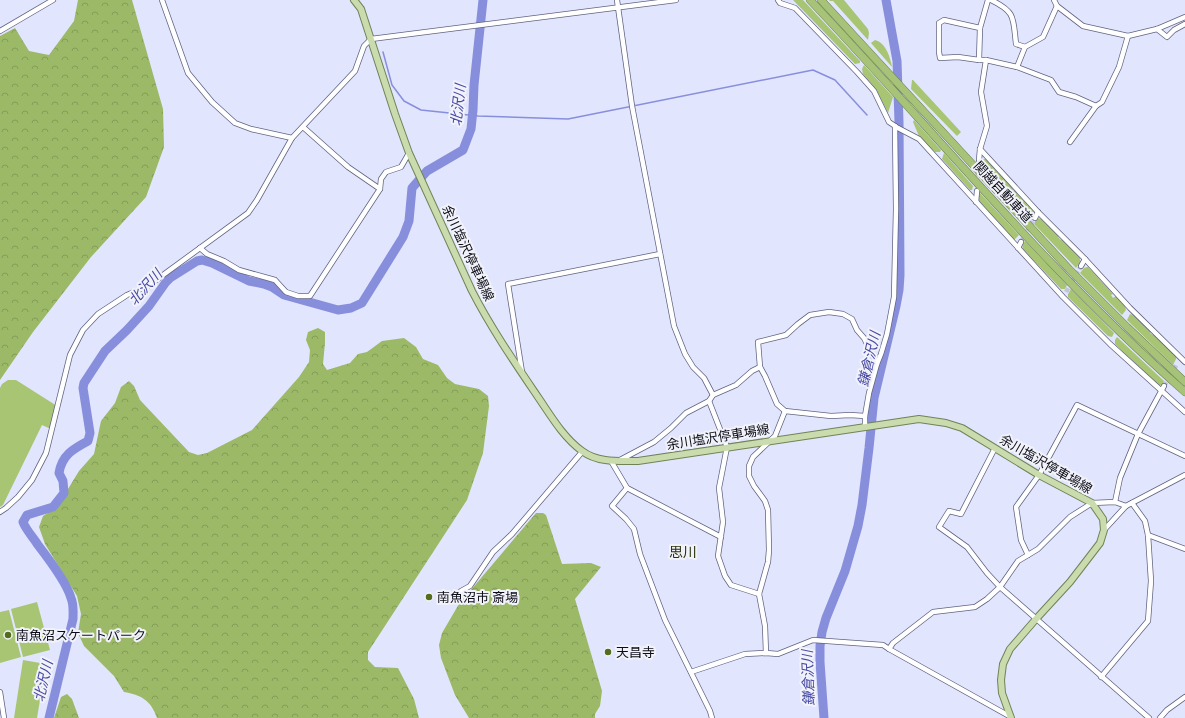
<svg xmlns="http://www.w3.org/2000/svg" width="1185" height="718" font-family="'Public Sans','Noto Sans JP',sans-serif">
	<style>
		.green { fill: #a7c573 }
		.forest { fill: url(#forest-crowns) }
		.lines { fill: none; stroke-linecap: round; stroke-linejoin: round }
		.stream { stroke: #878fdc; stroke-width: 1.5 }
		.river { stroke: #878fdc; stroke-width: 9 }
		.minor-tunnel { stroke: #c1c4db; stroke-width: 4.5; stroke-dasharray: 4.5 2; stroke-linecap: butt }
		.minor-casing { stroke: #60647f; stroke-width: 6 }
		.major-casing { stroke: #708356; stroke-width: 8 }
		.highway-casing { stroke: #708356; stroke-width: 8 }
		.minor { stroke: #fff; stroke-width: 4.5 }
		.major { stroke: #cadbae; stroke-width: 6 }
		.highway { stroke: #a7c378; stroke-width: 7 }
		.poi-dot { fill: #546c1d; stroke: #f2f3fa; stroke-width: 1.5 }
		.labels { text-anchor: middle; dominant-baseline: central; stroke-width: 4; stroke-linejoin: round; paint-order: stroke }
		.street-label { font-size: 13px; fill: #0b0c16; stroke: #f2f3fa }
		.poi-label { font-size: 13px; fill: #0b0c16; stroke: #f2f3fa; text-anchor: start }
		.water-label { font-size: 14px; font-style: italic; fill: #484aa5; stroke: #f2f3fa }
		.neighbourhood-label { font-size: 14px; fill: #26320d; stroke: #f2f3fa }
	</style>
	<defs>
		<pattern id="forest-crowns" width="20" height="18" patternUnits="userSpaceOnUse"><rect width="20" height="18" fill="#9bb966"/><path d="M2 6a3 3 0 1 1 6 0M12 15a3 3 0 1 1 6 0" fill="none" stroke="#849e58"/></pattern>
	</defs>
	<rect width="100%" height="100%" fill="#e1e5fe"/>
	<g class="green">
		<polygon points="793,0 803,0 860,61 860,63 855,64"/>
		<polygon points="829,0 844,0 868,29 869,33 868,40 833,1 830,1"/>
		<path d="M 875,40 C 886,43 890,57 892,67 L 871,43 Z"/>
		<polygon points="864,65 893,97 888,113 876,89 863,74 862,69"/>
		<polygon points="912,80 913,80 961,132 957,136 911,89"/>
		<polygon points="914,120 941,150 940,152 935,152 919,136 913,122"/>
		<polygon points="944,153 973,186 972,190 970,190 942,159"/>
		<polygon points="982,159 987,159 1013,186 1012,188 1014,191 1016,189 1035,211 1031,220 1009,197 1010,195 982,163"/>
		<polygon points="979,192 1019,235 1014,240 979,201"/>
		<polygon points="1037,218 1043,219 1060,235 1058,237 1061,240 1063,238 1080,258 1080,262 1076,268 1034,224"/>
		<polygon points="1025,241 1067,285 1065,289 1061,289 1023,249 1022,245"/>
		<polygon points="1087,267 1088,267 1113,294 1111,295 1113,298 1116,296 1125,306 1126,310 1122,315 1080,273 1084,268"/>
		<polygon points="1071,289 1114,333 1112,337 1108,336 1068,297 1068,294"/>
		<polygon points="1130,314 1133,315 1151,331 1150,333 1153,335 1155,333 1176,356 1176,359 1173,365 1127,320"/>
		<polygon points="1117,337 1164,381 1162,385 1158,385 1115,344 1115,340"/>
		<polygon points="8,380 16,380 57,406 51,429 42,425 3,505 0,507 0,388 2,384"/>
		<polygon points="37,602 50,650 23,657 11,609"/>
		<polygon points="9,610 21,657 0,663 0,612"/>
		<polygon points="23,660 46,664 37,718 14,718"/>
	</g>
	<g class="forest">
		<polygon points="78,0 132,0 163,109 164,147 146,197 91,257 33,332 0,380 0,36 15,28 29,51 49,55 74,21"/>
		<path d="M 318,328 L 325,332 L 325,343 L 323,364 L 327,370 L 350,363 L 358,354 L 367,352 L 382,341 L 404,338 L 416,347 L 423,359 L 438,365 L 447,378 L 455,384 L 479,389 L 488,396 L 489,406 L 483,453 L 467,500 L 368,652 L 368,660 L 375,667 L 398,668 L 414,699 L 419,718 L 157,718 C 151,700 141,695 124,692 L 114,676 L 84,646 L 78,633 L 81,614 L 77,596 L 45,544 L 39,527 L 43,516 L 57,507 L 79,471 L 94,454 L 101,421 L 115,403 L 121,387 L 129,381 L 134,386 L 140,400 L 189,452 L 198,455 L 207,453 L 252,430 L 299,377 L 309,362 L 310,350 L 306,340 L 308,332 Z"/>
		<polygon points="536,513 543,513 546,515 562,564 591,563 601,567 575,599 602,691 600,706 595,714 595,718 469,718 455,695 441,658 439,645 442,633 459,604"/>
		<polygon points="67,694 72,699 79,718 54,718 61,697"/>
	</g>
	<g class="lines">
		<polyline class="stream" points="383,52 392,85 404,101 421,110 478,116 568,119 813,70 835,80 867,115"/>
		<g class="river">
			<path d="M 49,718 L 73,619 C 73,612 74,605 71,598 C 67,583 48,558 38,545 C 33,537 26,530 23,522 L 27,515 L 53,507 L 64,493 L 63,481 L 59,473 C 62,455 73,449 88,441 L 90,433 L 83,388 L 84,383 L 105,351 L 127,330 L 149,306 L 166,282 L 170,278 L 197,261 L 202,260 L 212,263 L 249,281 L 264,284 L 272,287 L 284,295 L 338,310 L 351,308 L 362,303 L 403,237 L 409,221 L 412,188 L 427,171 L 463,150 L 471,129 L 473,110 L 474,85 L 483,0"/>
			<polyline points="824,718 820,662 820,646 822,632 826,618 845,571 858,526 862,505 869,448 874,398 896,306 899,290 900,275 899,122 897,61 886,0"/>
		</g>
		<g class="minor-tunnel">
			<polyline points="977,183 979,160"/>
			<polyline points="1021,242 1035,218"/>
			<polyline points="1066,292 1081,266"/>
			<polyline points="1164,386 1177,364"/>
		</g>
		<g class="minor-casing">
			<g id="minor">
				<polyline points="162,0 188,73 212,102 235,123 251,129 292,138"/>
				<polyline points="617,0 632,106 674,326 685,354 693,367 704,378 713,395"/>
				<polyline points="778,0 780,3 795,8 857,72 874,91 889,122 898,128 919,139 1063,297 1110,344 1185,412"/>
				<polyline points="988,0 980,28 979,60 986,60 1017,67 1025,47 1043,37 1057,6"/>
				<path d="M 991,0 C 1016,12 1013,18 1016,44 L 1025,47"/>
				<polyline points="1054,0 1057,6 1083,26 1128,36 1157,29 1185,17"/>
				<polyline points="1157,29 1167,37 1174,30 1185,24"/>
				<polyline points="0,31 53,0"/>
				<polyline points="979,60 958,57 940,58 939,52 939,23 944,20 980,28"/>
				<polyline points="1017,67 1051,80 1059,92 1076,97 1096,106 1102,102 1119,67 1128,36"/>
				<polyline points="303,127 348,167 380,189"/>
				<polyline points="1070,142 1096,106"/>
				<polyline points="980,149 1038,212 1085,259 1130,308 1185,362"/>
				<polyline points="979,160 980,149 987,126 981,92 986,60"/>
				<polyline points="976,202 977,191"/>
				<polyline points="1035,218 1038,212"/>
				<polyline points="200,248 207,254 224,261 239,270 275,280 286,292 298,296 310,296 380,189 381,179 386,172 401,167 409,153"/>
				<polyline points="1018,248 1021,242"/>
				<polyline points="1081,266 1085,259"/>
				<polyline points="760,367 758,342 786,335 798,324 810,315 829,312 843,314 852,319 857,330 864,338 877,364"/>
				<polyline points="522,372 508,284 660,254"/>
				<polyline points="709,401 727,447 719,488 723,522 718,556 725,576 731,585 759,594"/>
				<polyline points="865,427 865,416 869,393 877,364 881,354 887,334 894,297 896,209 895,126"/>
				<polyline points="995,448 961,514 949,511 939,527 967,547 987,573 1000,587 1149,718"/>
				<polyline points="620,460 654,442 671,428 686,413 709,401 713,395 736,385 752,371 760,367 765,376 777,404 785,411 831,416 850,415 865,416"/>
				<polyline points="611,461 627,488 721,537"/>
				<polyline points="627,488 612,506 626,519 634,529 640,554 665,620 710,711 712,718"/>
				<polyline points="1115,502 1120,478 1138,434 1164,386"/>
				<polyline points="0,512 6,508 18,497 32,480 46,453 70,355 83,330 98,314 127,295 148,286 248,213 257,200 292,138 355,71 364,46 371,39 676,0"/>
				<polyline points="1104,530 1126,506 1185,475"/>
				<polyline points="1148,535 1185,549"/>
				<polyline points="1028,555 1021,540 1016,507 1039,475 1077,405 1185,456"/>
				<polyline points="455,599 461,591 470,586 493,552 512,534 582,452"/>
				<polyline points="889,649 893,643 933,612 975,607 987,599 1000,587 1018,561 1038,549 1070,517 1092,503 1115,502 1126,506"/>
				<polyline points="766,653 765,626 759,594 768,562 769,550 768,510 765,501 754,486 749,476 749,466 753,457 775,436 785,411"/>
				<polyline points="691,672 745,654 766,653 778,654 813,640 883,645 889,649 1011,717"/>
				<polyline points="1101,677 1148,621 1151,581 1148,535 1145,521 1132,503"/>
				<polyline points="0,692 4,718"/>
				<polyline points="1160,718 1167,710 1185,697"/>
			</g>
		</g>
		<g class="major-casing">
			<path id="major" d="M 354,0 L 361,9 L 395,114 L 409,153 L 472,291 C 491,328 515,363 538,397 C 551,416 563,437 582,451 C 598,463 619,461 638,461 L 919,419 L 946,423 L 962,428 L 1039,475 L 1092,503 L 1103,519 L 1104,530 L 1100,543 L 1070,582 L 1036,619 L 1010,649 L 1003,664 L 1001,680 L 1002,693 L 1011,718"/>
		</g>
		<g class="highway-casing">
			<g id="highway">
				<path d="M 810,0 C 934,131 1049,273 1185,392"/>
				<polyline points="821,0 1069,269 1127,327 1185,382"/>
			</g>
		</g>
		<use href="#minor" class="minor"/>
		<use href="#major" class="major"/>
		<use href="#highway" class="highway"/>
	</g>
	<g class="poi-dot">
		<circle cx="429" cy="597" r="4"/>
		<circle cx="8" cy="635" r="4"/>
		<circle cx="608" cy="652" r="4"/>
	</g>
	<g class="labels">
		<g class="street-label">
			<text transform="translate(1003 192) rotate(47)">関越自動車道</text>
			<text transform="translate(468 253) rotate(65)">余川塩沢停車場線</text>
			<text transform="translate(718 437) rotate(-9)">余川塩沢停車場線</text>
			<text transform="translate(1046 464) rotate(30)">余川塩沢停車場線</text>
		</g>
		<g class="poi-label">
			<text x="437" y="597">南魚沼市 斎場</text>
			<text x="16" y="635">南魚沼スケートパーク</text>
			<text x="616" y="652">天昌寺</text>
		</g>
		<g class="water-label">
			<text transform="translate(458 105) rotate(-83)">北沢川</text>
			<text transform="translate(145 287) rotate(-48)">北沢川</text>
			<text transform="translate(869 359) rotate(-77)">鎌倉沢川</text>
			<text transform="translate(808 678) rotate(-92)">鎌倉沢川</text>
			<text transform="translate(43 681) rotate(-77)">北沢川</text>
		</g>
		<g class="neighbourhood-label">
			<text x="683" y="552">思川</text>
		</g>
	</g>
</svg>
